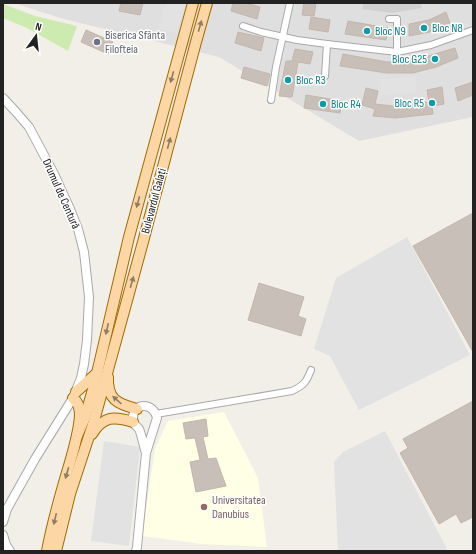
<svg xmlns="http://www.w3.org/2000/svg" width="476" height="554" font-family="'Sofia Sans Condensed',sans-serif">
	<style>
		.residential { fill: #e0dfdf }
		.education { fill: #ffffe5 }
		.religious { fill: #d0d0d0 }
		.grass { fill: #cdebb0 }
		.parking { fill: #e2e2e2 }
		.building { fill: #c7bfb8; stroke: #c4b6ab }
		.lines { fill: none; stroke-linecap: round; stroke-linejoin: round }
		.minor-casing { stroke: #a9a9a9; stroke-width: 8 }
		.tertiary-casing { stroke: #a9a9a9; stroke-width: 10 }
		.primary-casing { stroke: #a06b00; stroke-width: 12 }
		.minor { stroke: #fff; stroke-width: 6 }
		.tertiary { stroke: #fff; stroke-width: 8 }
		.primary { stroke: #fcd6a4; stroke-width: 10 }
		.oneway { fill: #8f7c63 }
		.culture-dot { fill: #0f9aa8; stroke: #fff; stroke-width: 1.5 }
		.worship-dot { fill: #6b7280; stroke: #fff; stroke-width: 1.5 }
		.education-dot { fill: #8d6e63; stroke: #fff; stroke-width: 1.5 }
		.labels { text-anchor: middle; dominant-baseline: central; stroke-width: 3; stroke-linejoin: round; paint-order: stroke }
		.culture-label { font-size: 12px; fill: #0d838f; stroke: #fff; text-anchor: start }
		.worship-label { font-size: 12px; fill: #5b616d; stroke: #fff; text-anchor: start }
		.street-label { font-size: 12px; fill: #222; stroke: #fff }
		.education-label { font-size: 12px; fill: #785e54; stroke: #fff; text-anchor: start }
	</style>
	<rect width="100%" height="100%" fill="#f2efe9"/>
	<polygon class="residential" points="14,3 473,3 473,117 359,141 219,57 60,18"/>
	<polygon class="education" points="224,412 258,478 267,547 202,544 142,536 155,449 168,421"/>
	<polygon class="religious" points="364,3 420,3 422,8 392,13 362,9"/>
	<polygon class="grass" points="3,4 35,16 77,26 68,51 27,28 3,18"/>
	<g class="parking">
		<polygon points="166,3 186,3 177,33 158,28"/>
		<polygon points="415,77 417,93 379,95 381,79"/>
		<polygon points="407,237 470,355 359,410 330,356 314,349 336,278"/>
		<polygon points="385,431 446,547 446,551 338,551 334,462 343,452"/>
		<polygon points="104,441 140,447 129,546 91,541"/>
	</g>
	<g class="building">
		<polygon points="121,3 143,3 140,15 119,11"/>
		<polygon points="233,3 246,3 260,7 257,19 231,11"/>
		<polygon points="304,3 316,3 314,16 302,15"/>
		<polygon points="446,12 450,23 430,32 409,36 409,24 429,20"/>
		<polygon points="311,17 330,20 328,32 309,29"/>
		<polygon points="348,21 388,28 386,40 345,34"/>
		<polygon points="86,30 113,42 108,54 81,42"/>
		<polygon points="238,32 264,38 261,51 235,43"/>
		<polygon points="455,48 458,58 436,67 413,73 387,73 340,66 343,54 387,62 411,61"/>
		<polygon points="295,49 313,52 310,64 298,62 292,97 279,96 286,61 292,61"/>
		<polygon points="244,67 270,74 267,86 241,78"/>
		<polygon points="473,82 473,95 458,101 455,88"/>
		<polygon points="442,87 444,104 432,106 433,114 395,118 373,116 375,109 362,105 366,88 378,91 375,104 393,106 429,102 427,90"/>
		<polygon points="306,95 342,101 340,113 304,108"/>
		<polygon points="473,213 473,352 413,246"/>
		<polygon points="259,283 304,297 298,316 306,319 301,336 248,320"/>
		<polygon points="473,401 473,517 461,523 456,514 439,524 400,453 408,448 403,439"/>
		<polygon points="206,419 208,436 203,437 208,459 216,458 226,486 196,492 190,462 200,460 195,438 186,439 183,423"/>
	</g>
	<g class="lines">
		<g class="minor-casing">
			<g id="minor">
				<polyline points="389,19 397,19 397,52"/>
				<polyline points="243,26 261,32 297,40 327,44 397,52 431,45 473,30"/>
				<polyline points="325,76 327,44"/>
				<polyline points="271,100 276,67 290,3"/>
				<path d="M 156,414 L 292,391 C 304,385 306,383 311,370"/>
			</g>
		</g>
		<g class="tertiary-casing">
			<g id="tertiary">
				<polyline points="3,98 16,112 29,127 54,174 70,209 78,229 84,252 89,297 87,340 84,364 81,378 73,398 35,459 7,509 3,522"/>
				<polyline points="3,535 6,545 10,551"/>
				<path d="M 136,551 L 137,547 L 146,453 L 157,418 C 154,402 133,402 133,418 C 132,424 136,425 139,429 C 141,432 144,448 146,453"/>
			</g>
		</g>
		<g class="primary-casing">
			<g id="primary">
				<path d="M 108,377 C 107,399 117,404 137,409"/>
				<polyline points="76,392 97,373"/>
				<path d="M 92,434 C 103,416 114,416 133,422"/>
				<polyline points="77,436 85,417 94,386 129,237 193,3"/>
				<path d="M 47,551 C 52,524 60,496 68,469 C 73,452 79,433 80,415 C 80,409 78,402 73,398"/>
				<polyline points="56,551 70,494 94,421 143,242 196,42 207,3"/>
			</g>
		</g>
		<use href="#minor" class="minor"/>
		<use href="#tertiary" class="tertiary"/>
		<use href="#primary" class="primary"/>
	</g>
	<defs><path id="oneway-solid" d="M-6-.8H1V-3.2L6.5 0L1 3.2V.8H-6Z"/></defs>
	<g class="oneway">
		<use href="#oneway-solid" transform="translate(200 26) rotate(-74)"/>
		<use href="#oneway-solid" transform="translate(172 77) rotate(105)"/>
		<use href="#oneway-solid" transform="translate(169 143) rotate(-75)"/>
		<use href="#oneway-solid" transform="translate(138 202) rotate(105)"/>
		<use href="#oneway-solid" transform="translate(132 282) rotate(-74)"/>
		<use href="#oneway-solid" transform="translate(107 329) rotate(103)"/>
		<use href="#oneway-solid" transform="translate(117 400) rotate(-138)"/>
		<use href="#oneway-solid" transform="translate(67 473) rotate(106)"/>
		<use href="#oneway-solid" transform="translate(55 519) rotate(103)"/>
	</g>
	<g class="culture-dot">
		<circle cx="424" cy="28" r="4"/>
		<circle cx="367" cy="31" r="4"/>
		<circle cx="435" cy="59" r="4"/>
		<circle cx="288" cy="80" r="4"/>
		<circle cx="432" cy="103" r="4"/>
		<circle cx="323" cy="104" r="4"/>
	</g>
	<circle class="worship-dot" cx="97" cy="42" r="4"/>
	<circle class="education-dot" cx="204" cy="507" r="4"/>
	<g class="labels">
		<g class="culture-label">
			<text x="432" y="28">Bloc N8</text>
			<text x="375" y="31">Bloc N9</text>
			<text x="427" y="59" text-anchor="end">Bloc G25</text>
			<text x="296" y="80">Bloc R3</text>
			<text x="424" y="103" text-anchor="end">Bloc R5</text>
			<text x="331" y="104">Bloc R4</text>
		</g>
		<g class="worship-label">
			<text x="105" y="35">Biserica Sfânta<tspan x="105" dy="14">Filofteia</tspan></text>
		</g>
		<g class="street-label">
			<text transform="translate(61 194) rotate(66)">Drumul de Centură</text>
			<text transform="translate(154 201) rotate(-75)">Bulevardul Galați</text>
		</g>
		<g class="education-label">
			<text x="212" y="500">Universitatea<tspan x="212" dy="14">Danubius</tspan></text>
		</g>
	</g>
	<rect width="476" height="554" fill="none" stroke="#222222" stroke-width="8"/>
	<g transform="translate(36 36) rotate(15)" stroke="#ffffff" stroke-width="3" paint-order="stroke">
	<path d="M0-3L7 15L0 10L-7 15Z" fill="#222222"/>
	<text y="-6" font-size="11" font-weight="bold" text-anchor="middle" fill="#222222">N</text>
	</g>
</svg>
